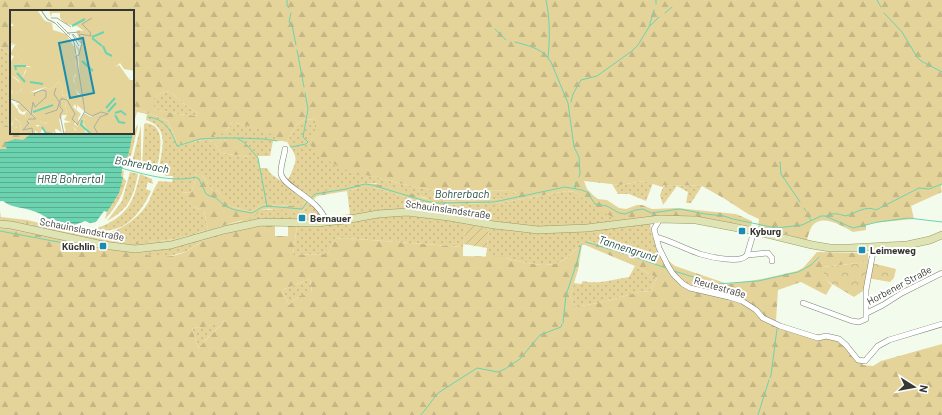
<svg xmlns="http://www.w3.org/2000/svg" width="942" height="415" font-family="Barlow,sans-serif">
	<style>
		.grass { fill: url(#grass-dots) }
		.forest { fill: url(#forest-firs); fill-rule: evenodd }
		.park { fill: url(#park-crowns) }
		.garden { fill: url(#garden-furrows) }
		.water { fill: url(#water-rules) }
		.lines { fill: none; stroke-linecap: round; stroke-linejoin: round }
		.stream { stroke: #6cd3b0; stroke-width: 1 }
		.minor-casing { stroke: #7c8375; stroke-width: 6 }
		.major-casing { stroke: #979c67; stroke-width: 8 }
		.minor { stroke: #fff; stroke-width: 5 }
		.major { stroke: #e0e4b5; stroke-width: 7 }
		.poi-dot { fill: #188db0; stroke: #fff; stroke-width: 1.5 }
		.labels { text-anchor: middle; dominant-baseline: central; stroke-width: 4; stroke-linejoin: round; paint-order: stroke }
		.street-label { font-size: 10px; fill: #353832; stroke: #fff }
		.poi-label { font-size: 10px; font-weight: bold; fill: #353832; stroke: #fff; text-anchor: start }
		.water-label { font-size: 11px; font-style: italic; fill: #1e4b3c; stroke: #fff }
		.inset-river { fill: none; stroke: #6cd3b0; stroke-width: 2 }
		.inset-road { fill: none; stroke: #a7aea2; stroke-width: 1 }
		.view { fill: #188db0; fill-opacity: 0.15; stroke: #188db0; stroke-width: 2 }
		.inset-edge { fill: none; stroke: #353832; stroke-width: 2 }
	</style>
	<defs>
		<pattern id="grass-dots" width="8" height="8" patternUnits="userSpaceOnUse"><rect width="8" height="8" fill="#e5d49a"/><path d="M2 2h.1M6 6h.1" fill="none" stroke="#c5b785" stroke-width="1.8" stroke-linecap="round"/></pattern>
		<pattern id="forest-firs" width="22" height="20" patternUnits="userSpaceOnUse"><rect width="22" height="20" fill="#e5d49a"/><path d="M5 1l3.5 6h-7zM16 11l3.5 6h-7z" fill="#c5b785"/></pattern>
		<pattern id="park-crowns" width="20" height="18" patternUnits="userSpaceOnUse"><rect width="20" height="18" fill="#e5d49a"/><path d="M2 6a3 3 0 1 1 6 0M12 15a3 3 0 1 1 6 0" fill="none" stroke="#c5b785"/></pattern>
		<pattern id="garden-furrows" width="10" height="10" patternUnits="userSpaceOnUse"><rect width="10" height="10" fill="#e5d49a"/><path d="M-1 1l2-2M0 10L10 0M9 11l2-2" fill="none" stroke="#c5b785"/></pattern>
		<pattern id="water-rules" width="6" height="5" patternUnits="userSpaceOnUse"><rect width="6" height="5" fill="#6cd3b0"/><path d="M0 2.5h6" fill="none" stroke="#5aac90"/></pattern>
	</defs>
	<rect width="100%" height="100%" fill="#f3fcec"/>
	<g class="grass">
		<polygon points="0,47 11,55 11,83 10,90 11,90 11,125 0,127"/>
		<polygon points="169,91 184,104 199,114 199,116 178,114 153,109 154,98 159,94"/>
		<path d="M 133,107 L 168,121 L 177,142 L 182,144 L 208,139 L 214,142 L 221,153 L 249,157 L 226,139 L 224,141 C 220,141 216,139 214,135 L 226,131 L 233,122 C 249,126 271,130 283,141 L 273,141 L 270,156 L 258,156 L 260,168 L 267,168 L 271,174 L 281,181 L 289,178 C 297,159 299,159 287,142 L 296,125 L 305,119 L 315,120 L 315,134 L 371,176 L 398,183 L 436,191 L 479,190 L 514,191 L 516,194 L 499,199 L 441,202 L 441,205 L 505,202 L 567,191 L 575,192 L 592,205 L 657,218 L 650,225 L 652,234 L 659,253 L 652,261 L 607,246 L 587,241 L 585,245 L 579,245 C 576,249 572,254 568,257 C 551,271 529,263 509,259 L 507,257 L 486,257 L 489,228 L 466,224 L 463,247 L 344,238 L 336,239 L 327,254 L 293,255 L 297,225 L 251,227 L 211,238 L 203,241 L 185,252 L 162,258 L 145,255 L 140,252 L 80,244 L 57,238 L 0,228 L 0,221 L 17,222 L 50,228 L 125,244 L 152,244 L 193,236 L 228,224 L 239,222 L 261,210 L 279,209 L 299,212 L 303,211 L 313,200 C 329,219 325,217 350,214 L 347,191 L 361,187 L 373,187 L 431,205 L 435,204 L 426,198 L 375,183 L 365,183 L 337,189 L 307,199 L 302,206 L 262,205 L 251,212 L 233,207 L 231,204 L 224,200 L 218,191 L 211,189 L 203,176 L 195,173 L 196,178 L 191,193 L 182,192 L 192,206 L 204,211 L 208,229 C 179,242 132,246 102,238 L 101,235 C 120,231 139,219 149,201 C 152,194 154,188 159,181 L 172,182 L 173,176 L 166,176 L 159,170 C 161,150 171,128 146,120 L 147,114 L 137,112 L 135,119 L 133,119 Z"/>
		<path d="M 146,123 C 168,125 159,155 157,169 L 155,170 L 142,169 L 144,124 Z"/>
		<polygon points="137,125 138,126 131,156 127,159 126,165 119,164"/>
		<polygon points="141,125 141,161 139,168 131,166"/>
		<path d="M 118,170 L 124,171 L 123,177 L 126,181 C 122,196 116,208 105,219 Z"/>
		<path d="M 130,172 L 138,174 C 133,198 129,209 107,221 L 122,201 Z"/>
		<path d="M 140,174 L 152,179 L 153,184 L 148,182 L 146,189 L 151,191 C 145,205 133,223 118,228 C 110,231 101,231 92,232 L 89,232 C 94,228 101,227 107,224 C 130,212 134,199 140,174 Z"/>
		<polygon points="644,181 653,183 646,201 629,194 618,194 612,184 620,185"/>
		<polygon points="664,185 702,186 691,203 686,203 688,192 677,186 663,205 660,195"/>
		<path d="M 635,266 L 657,278 L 650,291 L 639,292 L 604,302 L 575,307 L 570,296 L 574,283 L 581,284 L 583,281 C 597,285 615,279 629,277 Z"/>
		<polygon points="310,279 312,293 299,296 289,305 282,290"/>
		<path d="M 227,319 L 198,348 L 192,328 C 205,328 215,324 227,319 Z"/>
	</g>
	<g class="forest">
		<path d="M 0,0 L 942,0 L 942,185 L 941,186 L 942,192 L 911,206 L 914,219 L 872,223 L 866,225 L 866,230 L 853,232 C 842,226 820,212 811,228 C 809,232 808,236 807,240 L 758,227 L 759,219 L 748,214 L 725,199 L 702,186 L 664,185 L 662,187 L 644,181 L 620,185 L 584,181 L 587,189 L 594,196 L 598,199 L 607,200 L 619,208 L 626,209 L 637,205 L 642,205 L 652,209 L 677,208 L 736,214 L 752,221 L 751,226 L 708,219 L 621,221 L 598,210 L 575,192 L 567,191 L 505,202 L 441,205 L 441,202 L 499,199 L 516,193 L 514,191 L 479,190 L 436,191 L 398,183 L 343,169 L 318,155 L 309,143 L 315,134 L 315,120 L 305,119 L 296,125 L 287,142 C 280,141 274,135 267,132 C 256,128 245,125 233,122 L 224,133 L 214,135 C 216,139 220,141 224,141 L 228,138 L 239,139 L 250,148 L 246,154 L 250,157 L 221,153 L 214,142 L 208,139 L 181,144 L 177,142 L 168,121 L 133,107 L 133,11 L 11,11 L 11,55 L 0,47 ZM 169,91 L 184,104 L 199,114 L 199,116 L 178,114 L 154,109 L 154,98 L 159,94 Z"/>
		<polygon points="11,125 11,133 53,133 9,149 0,166 0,127"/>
		<path d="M 195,172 L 203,176 L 211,189 L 218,191 L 225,200 L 232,204 L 233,207 L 251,212 L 262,205 L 302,206 L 307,199 L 311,202 C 309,205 306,209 302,211 C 290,217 263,199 255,217 L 228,224 L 193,236 L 152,244 L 125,244 L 50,228 L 17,222 L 0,221 L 0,211 L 1,217 L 27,220 L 57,227 L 71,227 L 72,231 C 85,233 98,239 111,240 C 143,244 179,242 208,229 L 204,211 L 192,206 L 181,192 L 191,193 L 196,178 Z"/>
		<path d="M 365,183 C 386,183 416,195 436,202 L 435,204 L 431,205 L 373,187 L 361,187 L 347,191 L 317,196 L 313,200 L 309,197 L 314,193 Z"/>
		<path d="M 275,224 L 275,236 L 288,236 L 288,224 L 297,225 L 293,255 L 327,254 L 336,239 L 344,238 L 463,247 L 463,256 L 507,257 L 509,259 C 529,263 551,271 568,257 C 572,254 576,249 579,245 L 582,245 L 578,270 L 570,296 L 575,307 L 604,302 L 639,292 L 650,291 L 657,278 L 635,266 L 585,245 L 587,241 L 607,246 L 652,261 L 659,253 L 675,266 L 728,284 L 762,279 L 797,271 L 803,268 L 817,252 L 868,253 L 868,262 L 822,267 L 827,281 L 832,285 L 826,295 L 801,282 L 778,290 L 776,321 C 784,325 806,333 815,334 C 837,336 840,334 855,352 C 858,357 861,360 863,365 L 873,366 L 881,361 L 942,344 L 942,415 L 0,415 L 0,228 L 57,238 L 80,244 L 140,252 C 153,259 174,258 187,251 C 195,246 202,241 211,237 C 232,230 253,226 275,224 ZM 310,279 L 312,292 L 299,296 L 289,305 L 282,290 ZM 225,320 L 226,320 L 198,348 L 192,328 C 205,328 214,325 225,320 Z"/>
	</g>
	<polygon class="park" points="868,262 896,269 894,278 890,282 867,278 866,289 854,297 827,281 822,269 822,267"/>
	<polygon class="garden" points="466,224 489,228 487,248 463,244"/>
	<path class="water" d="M 133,132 L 133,133 L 128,156 L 124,159 L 121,176 L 123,178 L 119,193 L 107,212 L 104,211 L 96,222 L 90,223 L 85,221 C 71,227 69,226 55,220 L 53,221 C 46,218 41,213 33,211 C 24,207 11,208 3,201 L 0,201 L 0,149 L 7,149 L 4,143 L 15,139 L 23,140 L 32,133 L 133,133 Z"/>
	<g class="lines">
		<g class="stream">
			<polyline points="287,0 287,6 289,8"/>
			<path d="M 546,0 C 550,18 550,40 548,58 L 551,62 L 568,103 L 574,147 L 579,157 L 580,174 L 579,177"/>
			<polyline points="877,0 881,7"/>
			<polyline points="656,4 656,0"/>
			<polyline points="130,9 130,11"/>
			<polyline points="291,13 289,22 292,25 296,45"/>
			<polyline points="665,13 672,7"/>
			<polyline points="884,13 902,32 917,57 921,61 942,72"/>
			<polyline points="650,26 659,17"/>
			<polyline points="495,29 506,40"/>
			<polyline points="133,38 133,51"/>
			<path d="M 515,42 C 526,45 541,48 548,58"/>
			<polyline points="297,50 304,87"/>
			<polyline points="571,102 573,94 581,80 597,76 632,51 638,45 649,27 654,10"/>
			<polyline points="133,112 134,113"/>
			<path d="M 148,117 C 166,119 171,131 177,146 L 200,139 L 219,138 L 237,138 L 245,143 L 258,158 L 267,206"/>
			<polyline points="238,138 264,139 277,141"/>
			<polyline points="291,147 306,144 308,142 303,137 308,109 305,93"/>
			<polyline points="780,162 781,174 800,202"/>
			<path d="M 121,168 C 143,174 173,183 195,177 L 199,179 L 206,194 L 210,196 L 216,198 L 225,206 L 235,210 L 252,213 L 262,207 L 267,206 L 302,209 L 308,201"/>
			<polyline points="575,188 576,182"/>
			<polyline points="310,199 315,194 346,189 365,184 372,185 425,201 438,203 494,202 565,187 582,190 587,192 595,204 607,206 619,213 625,214 636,210 643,209 651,213 680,209 705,214 724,216 733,219 776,228 802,225 821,216 825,216 853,228 878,222 908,218 942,222"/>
			<polyline points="804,208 806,211"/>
			<polyline points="808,216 811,220"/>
			<path d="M 826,216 C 836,212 837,214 846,216 C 855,213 867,205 876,210 L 919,188 L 929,189 L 942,184"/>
			<polyline points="0,231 85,247"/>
			<polyline points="586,242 626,254 666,268"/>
			<polyline points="91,248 95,248"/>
			<polyline points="674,271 706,281 717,284 758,281 798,272 811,265 819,257"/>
			<polyline points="563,323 566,295 577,262 581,245"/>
			<polyline points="770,378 771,375 777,329"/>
			<polyline points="421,415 438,393 477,368 498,372 505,369 520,359 540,335 561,327 562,324"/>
			<polyline points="758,415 769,380"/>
		</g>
		<g class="minor-casing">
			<g id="minor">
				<path d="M 285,149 C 284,157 280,167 281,174 C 284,188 320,199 326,222"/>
				<polyline points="660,219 654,229 659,248 668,266 673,274 683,284 690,288 729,297 742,301 756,310 763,318 780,326 818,338 826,336 839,339 846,345 858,360 865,361 878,346 889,340 942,324"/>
				<path d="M 656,237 C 671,241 685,249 700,254 C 710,257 741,264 747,255 L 754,231"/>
				<polyline points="747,255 768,253 772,258 772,261"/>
				<polyline points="803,303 852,321 859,322 866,319 866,290 874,247"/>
				<polyline points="867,313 883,305 902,293 942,273"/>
			</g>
		</g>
		<g class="major-casing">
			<polyline id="major" points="0,224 11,225 103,245 135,249 171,245 224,230 261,222 316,223 345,220 378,214 407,212 449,217 494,225 538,230 587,228 660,219 696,220 754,231 812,245 830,248 849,248 907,245 930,240 942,235"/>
		</g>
		<use href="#minor" class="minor"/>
		<use href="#major" class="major"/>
	</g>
	<g class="poi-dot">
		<rect x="298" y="214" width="8" height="8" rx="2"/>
		<rect x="738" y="227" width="8" height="8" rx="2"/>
		<rect x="99" y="242" width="8" height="8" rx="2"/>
		<rect x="858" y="246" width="8" height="8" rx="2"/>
	</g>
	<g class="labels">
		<g class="street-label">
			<text transform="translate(448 209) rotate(8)">Schauinslandstraße</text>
			<text transform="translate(82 229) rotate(11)">Schauinslandstraße</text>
			<text transform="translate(899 285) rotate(-28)">Horbener Straße</text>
			<text transform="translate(720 287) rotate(16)">Reutestraße</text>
		</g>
		<g class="poi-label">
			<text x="310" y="218">Bernauer</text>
			<text x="750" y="231">Kyburg</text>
			<text x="95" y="246" text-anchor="end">Küchlin</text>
			<text x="870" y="250">Leimeweg</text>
		</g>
		<g class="water-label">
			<text transform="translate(142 164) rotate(10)">Bohrerbach</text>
			<text x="70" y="178">HRB Bohrertal</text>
			<text x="462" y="193">Bohrerbach</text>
			<text transform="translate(628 248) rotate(18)">Tannengrund</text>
		</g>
	</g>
	<g transform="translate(10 10)">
		<rect width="124" height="124" fill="#f3fcec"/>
		<path d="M 6,34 L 12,38 L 7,45 L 12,51 L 6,56 L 21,57 L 15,61 L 13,67 L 8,63 L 9,67 L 0,53 L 4,46 L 0,45 L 2,40 ZM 65,47 L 68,47 L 68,58 L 73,75 L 74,91 L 74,100 L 70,88 L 67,93 L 63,90 L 64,84 L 71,86 L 63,77 L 66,75 L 63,68 L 66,66 ZM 0,64 L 10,73 L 12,80 L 3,85 L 2,79 L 0,87 ZM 49,71 L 53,79 L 52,86 L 56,84 L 58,89 L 55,93 L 57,105 L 52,105 L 51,109 L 46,109 L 49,109 L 52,123 L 47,119 L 45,119 L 46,124 L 43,122 L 37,124 L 35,119 L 40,116 L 37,112 L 34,114 L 30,111 L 31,107 L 23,104 L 33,97 L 44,94 L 34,96 L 19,103 L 11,94 L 13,87 L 17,82 L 27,82 L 36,77 L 40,80 ZM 17,102 L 23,107 L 27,117 L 30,115 L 29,121 L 25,121 L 25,124 L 15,124 L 16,112 L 20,111 L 15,108 ZM 68,107 L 69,115 L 75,107 L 73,114 L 77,120 L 74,121 L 80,124 L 54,123 L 57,117 L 63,117 L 66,121 L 68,118 L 65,111 ZM 4,108 L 11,113 L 10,122 L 14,124 L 8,124 L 8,118 L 2,116 Z" fill="#e5d49a"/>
		<path d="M 0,0 L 27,0 L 35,11 L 42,13 L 43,20 L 56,24 L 65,38 L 65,53 L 70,70 L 68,42 L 65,34 L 70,39 L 71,33 L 66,22 L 68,20 L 74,21 L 67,16 L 56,14 L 50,8 L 50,3 L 42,3 L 41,7 L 39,0 L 124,0 L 124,61 L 114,59 L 110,53 L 105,57 L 109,55 L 119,69 L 122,65 L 119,70 L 123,70 L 124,67 L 124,124 L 80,124 L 73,113 L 75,108 L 70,113 L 71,116 L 70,118 L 69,113 L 74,103 L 81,107 L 83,106 L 76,103 L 74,94 L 74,101 L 67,95 L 67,100 L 65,94 L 63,97 L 71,104 L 64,114 L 67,116 L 71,124 L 63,117 L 60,118 L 61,124 L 58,124 L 60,119 L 55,119 L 54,113 L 61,112 L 54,110 L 57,105 L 55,93 L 58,89 L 56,84 L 52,86 L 53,79 L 49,71 L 40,80 L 36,77 L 17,83 L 11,94 L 19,103 L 34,96 L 44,94 L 23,104 L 32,107 L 30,111 L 34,114 L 38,112 L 41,117 L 35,120 L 43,122 L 43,124 L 36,124 L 32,119 L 30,124 L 27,122 L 25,124 L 30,115 L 25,115 L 21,109 L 23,107 L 18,103 L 15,106 L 18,110 L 15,124 L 10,122 L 11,113 L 5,108 L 1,115 L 7,118 L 8,116 L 9,123 L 0,124 L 0,90 L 7,99 L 7,97 L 9,103 L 14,105 L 17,101 L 12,102 L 9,99 L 7,95 L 10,94 L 5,92 L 9,91 L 0,90 L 2,79 L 3,85 L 12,80 L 9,71 L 3,66 L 1,68 L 0,55 L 12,51 L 6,44 L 12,38 L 8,38 L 9,36 L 4,37 L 6,34 L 0,36 L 4,33 L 0,34 L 0,16 L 4,16 L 0,12 ZM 4,56 L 19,56 L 21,57 L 17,59 L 13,67 L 8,61 L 9,67 ZM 66,64 L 69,71 L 68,74 L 71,73 L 72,76 L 73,94 L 65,79 L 66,71 L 64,73 L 63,68 Z" fill="#e5d49a" fill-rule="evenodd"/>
		<path class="inset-river" d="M 62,16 L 75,9M 82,27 L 94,22M 82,28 L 92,36M 93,36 L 96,43 L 102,46M 72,51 L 83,61M 6,60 L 5,56 L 16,56M 7,63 L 15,72M 20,72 L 33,74M 96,98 L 105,88M 23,102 L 43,95M 98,102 L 106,93M 105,103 L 111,101 L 116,105M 105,105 L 109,112 L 115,113M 72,110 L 71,115 L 81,124M 32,117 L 36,123 L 42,124"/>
		<path class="inset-road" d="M 31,0 L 37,9 L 45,13M 31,0 L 37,9 L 45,13M 41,8 L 47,8 L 61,17M 47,12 L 60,25M 45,13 L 64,32 L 75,102 L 82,106 L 91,102 L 98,104 L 90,107 L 84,117 L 88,124M 57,23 L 70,22M 62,24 L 69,36M 63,24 L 71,33M 81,26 L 80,22 L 72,14 L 82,8M 65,47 L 69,45 L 72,33 L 69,24 L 81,26M 46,78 L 44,84 L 50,93M 24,86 L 25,83 L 32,80 L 36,81 L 36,87M 51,88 L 57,90 L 65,104 L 62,109 L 68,115M 0,89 L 9,92 L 26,109 L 19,109 L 17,112 L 19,113 L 13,120 L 22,118 L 23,124M 53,89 L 50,90 L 50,97 L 53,100 L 50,105 L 54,124M 35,104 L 47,100 L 49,93M 21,105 L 23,92 L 25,97 L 36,87M 67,115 L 75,101"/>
		<path class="view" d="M 73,28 L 84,83 L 60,88 L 49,33 Z"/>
		<rect width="124" height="124" class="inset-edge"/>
	</g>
	<g transform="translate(914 387) rotate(101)" stroke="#ffffff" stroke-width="3" paint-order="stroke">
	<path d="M0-3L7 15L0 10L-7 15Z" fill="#353832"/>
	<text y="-6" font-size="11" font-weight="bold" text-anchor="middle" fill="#353832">N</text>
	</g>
</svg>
